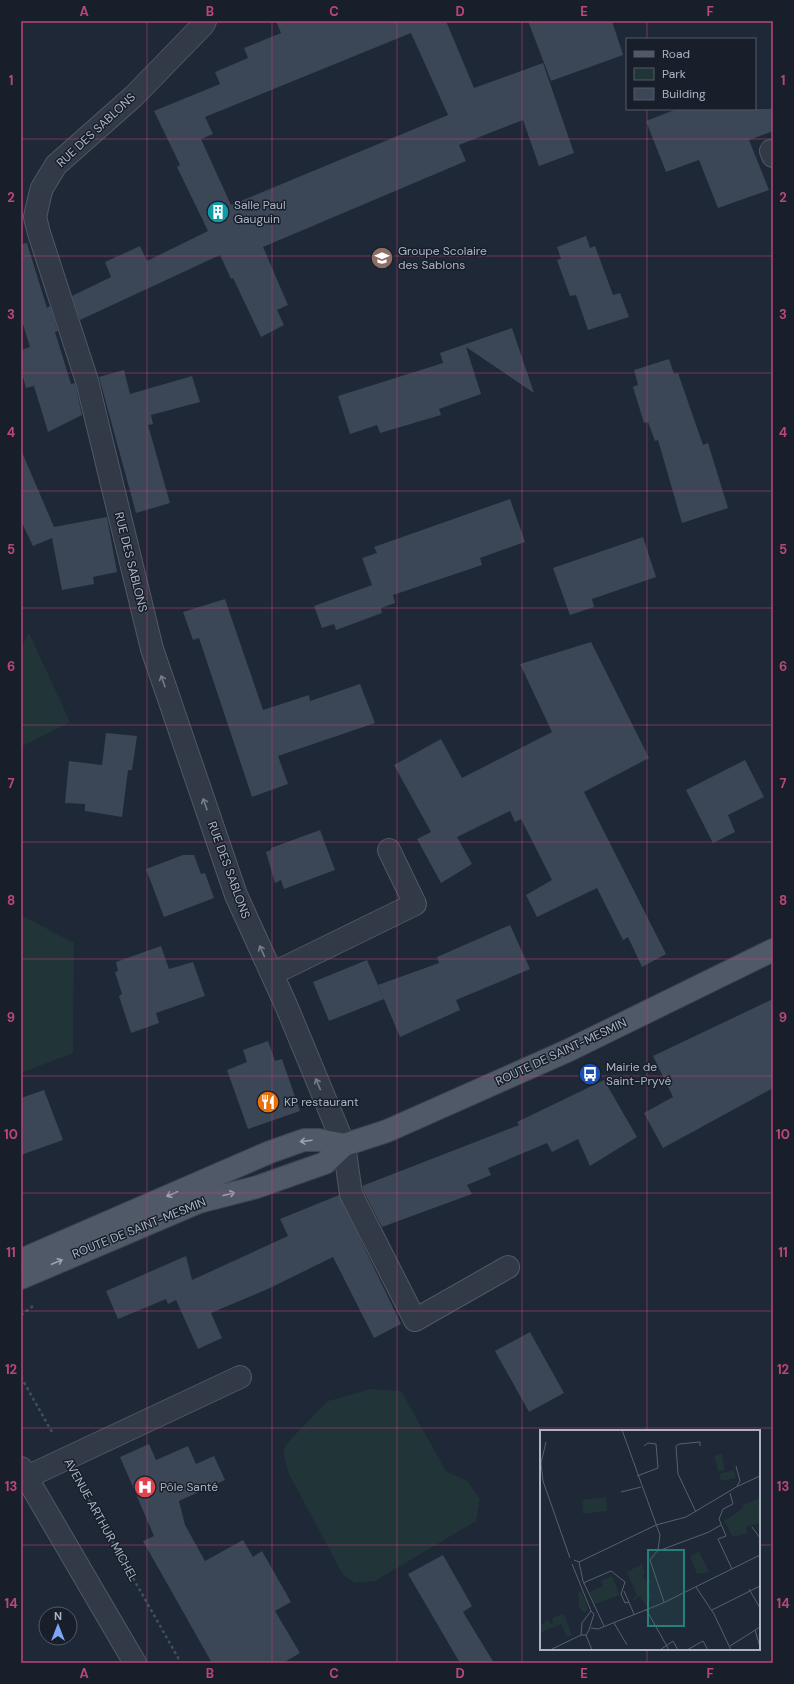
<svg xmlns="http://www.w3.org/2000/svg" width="794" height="1684" font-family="'DM Sans',sans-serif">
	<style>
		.green { fill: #213437 }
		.building { fill: #3b4657; fill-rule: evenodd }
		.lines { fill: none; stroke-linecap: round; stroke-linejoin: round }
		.minor-casing { stroke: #505765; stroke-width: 24 }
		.major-casing { stroke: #3c4350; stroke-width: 24 }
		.path { stroke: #3e5155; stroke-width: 2.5; stroke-dasharray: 3 3; stroke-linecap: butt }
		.minor { stroke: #323a47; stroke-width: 22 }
		.major { stroke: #505967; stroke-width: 22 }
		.oneway { stroke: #757d8c }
		.oneway2 { stroke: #9aa2b1 }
		.grid { fill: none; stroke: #bb477a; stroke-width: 1; stroke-opacity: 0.55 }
		.labels { text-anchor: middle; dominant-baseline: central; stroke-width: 3; stroke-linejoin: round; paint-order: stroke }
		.street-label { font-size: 12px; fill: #acb4c4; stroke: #181f2b }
		.poi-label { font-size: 12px; fill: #acb4c4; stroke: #181f2b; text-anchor: start }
		.inset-road { fill: none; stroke: #57606f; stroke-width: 1 }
		.view { fill: #277f7b; fill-opacity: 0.15; stroke: #277f7b; stroke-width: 2 }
		.inset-edge { fill: none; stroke: #acb4c4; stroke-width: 2 }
		.neatline { fill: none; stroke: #bb477a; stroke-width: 1.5 }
		.grid-label { font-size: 13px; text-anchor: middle; font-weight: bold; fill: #bb477a }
	</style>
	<rect width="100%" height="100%" fill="#1f2836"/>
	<g class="green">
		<polygon points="29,633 70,722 21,747 21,648"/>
		<polygon points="21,915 74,943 73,1053 21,1073"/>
		<polygon points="371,1389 401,1391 446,1471 467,1481 480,1499 476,1521 375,1581 355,1583 343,1575 288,1472 283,1450 290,1440 328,1401"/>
	</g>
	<g class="building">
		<path d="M 276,21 L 446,21 L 474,88 L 543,63 L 574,153 L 539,166 L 523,120 L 459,145 L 466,161 L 263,247 L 288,305 L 277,310 L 284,325 L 261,337 L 233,278 L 231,279 L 220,255 L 80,320 L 72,296 L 111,277 L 105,262 L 140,246 L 147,261 L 208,231 L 177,167 L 180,165 L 154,111 L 220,84 L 215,72 L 248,58 L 244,48 L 281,33 ZM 411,33 L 448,115 L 231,205 L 201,139 L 213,134 L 205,117 Z"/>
		<polygon points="528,21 612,21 623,55 551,81"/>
		<polygon points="677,109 773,109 773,131 749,140 769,190 718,208 699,160 666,172 646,121"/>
		<polygon points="586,236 590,248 595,246 613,295 620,293 629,317 588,330 576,295 570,296 557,260 561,259 557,247"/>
		<polygon points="27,243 47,308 50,306 58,331 55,332 71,384 75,383 82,415 48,432 34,386 26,388 21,370 21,350 30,347 21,318 21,244"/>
		<polygon points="512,328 534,393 466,347 481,394 439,409 441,415 380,433 377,425 350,434 338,396 443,363 440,353"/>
		<polygon points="669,359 674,374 678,373 703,445 708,443 728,508 682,523 658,440 655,441 648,422 644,423 633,387 638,385 634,370"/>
		<polygon points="124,370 130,394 192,376 200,402 151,415 153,424 148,425 170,503 136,513 99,377"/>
		<polygon points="21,450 54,527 107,517 117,572 93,577 94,584 62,590 52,538 33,546 21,521"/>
		<polygon points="510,499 525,542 480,558 482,565 393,595 395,603 381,608 382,613 336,630 334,624 322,628 314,606 372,585 362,558 377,553 374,547"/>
		<polygon points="643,537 656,577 592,599 594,607 570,615 553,568"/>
		<polygon points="225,599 263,710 309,695 310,701 360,684 375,723 278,756 288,784 252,797 199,638 193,640 183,612"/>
		<polygon points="591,642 649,758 584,792 666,954 642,967 628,937 623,940 597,888 537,917 526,895 552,880 521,819 515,822 510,811 457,837 472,864 441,883 417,839 431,832 394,765 441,739 462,778 552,732 520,664"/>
		<polygon points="106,733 137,736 132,770 128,770 122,817 85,811 85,804 65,803 69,761 102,765"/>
		<polygon points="745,760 764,797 728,815 735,832 713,843 686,790"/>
		<polygon points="320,830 335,870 284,889 281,880 275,883 266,852 271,850 271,848"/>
		<polygon points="183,855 194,855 201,874 205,873 214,898 164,917 146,869"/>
		<polygon points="510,925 530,969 456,1000 460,1010 400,1037 378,985 439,963 437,957"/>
		<polygon points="161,946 169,969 193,962 205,996 156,1013 159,1023 131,1033 119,996 122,994 115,972 118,971 116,962"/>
		<polygon points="367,960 384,999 329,1021 313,982"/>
		<polygon points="773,999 773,1088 663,1148 644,1113 673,1097 653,1056"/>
		<polygon points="268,1041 275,1061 282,1059 300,1111 248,1129 227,1070 247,1062 243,1050"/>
		<polygon points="604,1080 637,1137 590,1166 578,1139 552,1152 547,1143 488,1168 491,1175 467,1185 472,1194 382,1227 363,1190 362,1186 519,1125 517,1122"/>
		<polygon points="44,1090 63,1140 21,1155 21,1098"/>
		<polygon points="339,1195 401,1324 374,1338 333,1257 270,1288 211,1313 222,1338 198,1349 176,1300 168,1304 166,1299 118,1319 106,1291 186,1256 192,1280 288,1236 280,1219"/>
		<polygon points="530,1332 564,1393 529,1412 495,1351"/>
		<polygon points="149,1444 156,1460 188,1446 196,1464 214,1456 225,1480 179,1501 185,1525 205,1561 243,1540 253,1557 262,1551 291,1602 275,1611 300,1653 283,1663 212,1663 143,1541 154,1536 120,1457"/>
		<polygon points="443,1555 472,1606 463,1612 494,1663 460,1663 408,1574"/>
	</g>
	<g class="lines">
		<g class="minor-casing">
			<g id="minor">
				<polyline points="205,21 203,25 134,96 56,165 42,188 40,195 35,217 39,233 87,381 152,649 236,895 286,1005 344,1145 351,1194 415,1320 508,1267"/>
				<polyline points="771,151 773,156"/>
				<polyline points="272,974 415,904 389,850"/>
				<polyline points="21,1468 135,1663"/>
				<polyline points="27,1477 240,1377"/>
			</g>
		</g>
		<g class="major-casing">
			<g id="major">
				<polyline points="21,1260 270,1152 304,1140 319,1140 344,1145"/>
				<polyline points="21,1278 199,1202 257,1187 325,1163 344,1145 387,1131 567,1051 773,950"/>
			</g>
		</g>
		<g class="path">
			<polyline points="21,1315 33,1306"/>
			<polyline points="21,1377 53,1434"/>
			<polyline points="80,1484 181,1663"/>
		</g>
		<use href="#minor" class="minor"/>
		<use href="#major" class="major"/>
	</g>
	<defs><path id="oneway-shaft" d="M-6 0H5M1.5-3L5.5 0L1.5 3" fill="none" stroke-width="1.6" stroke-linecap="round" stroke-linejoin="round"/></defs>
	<g class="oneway">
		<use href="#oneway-shaft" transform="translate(163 681) rotate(-109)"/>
		<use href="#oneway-shaft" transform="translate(205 804) rotate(-109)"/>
		<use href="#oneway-shaft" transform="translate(262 951) rotate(-114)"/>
		<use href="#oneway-shaft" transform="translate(318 1084) rotate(-113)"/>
	</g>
	<g class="oneway2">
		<use href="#oneway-shaft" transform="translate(306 1141) rotate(173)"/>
		<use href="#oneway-shaft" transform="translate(172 1194) rotate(157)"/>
		<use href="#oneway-shaft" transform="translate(229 1194) rotate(-14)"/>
		<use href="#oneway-shaft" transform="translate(57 1262) rotate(-23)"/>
	</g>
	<path class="grid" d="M 147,21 L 147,1663M 272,21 L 272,1663M 397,21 L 397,1663M 522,21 L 522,1663M 647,21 L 647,39M 647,109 L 647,1431M 21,139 L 773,139M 21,256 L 773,256M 21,373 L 773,373M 21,491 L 773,491M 21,608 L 773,608M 21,725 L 773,725M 21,842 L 773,842M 21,959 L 773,959M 21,1076 L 773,1076M 21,1193 L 773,1193M 21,1311 L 773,1311M 21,1428 L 773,1428M 21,1545 L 541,1545M 759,1545 L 773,1545M 647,1649 L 647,1663"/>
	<defs>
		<g id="building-disc" transform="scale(1.15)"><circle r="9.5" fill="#0f9aa8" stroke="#181f2b"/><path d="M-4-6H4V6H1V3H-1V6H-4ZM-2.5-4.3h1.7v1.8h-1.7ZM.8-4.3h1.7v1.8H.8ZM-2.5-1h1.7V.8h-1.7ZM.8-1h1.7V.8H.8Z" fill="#fff"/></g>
		<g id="school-disc" transform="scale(1.15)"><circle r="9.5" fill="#8d6e63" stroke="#181f2b"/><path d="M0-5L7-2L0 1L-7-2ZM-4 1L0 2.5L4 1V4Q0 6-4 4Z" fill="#fff"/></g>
		<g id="bus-disc" transform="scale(1.15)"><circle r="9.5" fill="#1a4fb4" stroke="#181f2b"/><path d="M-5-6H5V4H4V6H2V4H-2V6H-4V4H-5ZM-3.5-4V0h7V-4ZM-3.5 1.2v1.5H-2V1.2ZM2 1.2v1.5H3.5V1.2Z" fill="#fff"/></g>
		<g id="restaurant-disc" transform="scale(1.15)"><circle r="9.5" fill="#e8710a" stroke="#181f2b"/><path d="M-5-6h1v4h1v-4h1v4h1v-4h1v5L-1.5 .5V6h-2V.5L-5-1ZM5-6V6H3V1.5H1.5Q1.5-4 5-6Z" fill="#fff"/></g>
		<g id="hospital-disc" transform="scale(1.15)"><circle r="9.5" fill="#e0444e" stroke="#181f2b"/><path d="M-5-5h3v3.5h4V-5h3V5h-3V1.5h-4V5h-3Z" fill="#fff"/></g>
	</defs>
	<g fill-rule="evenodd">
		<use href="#building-disc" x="218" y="212"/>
		<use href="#school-disc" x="382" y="258"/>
		<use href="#bus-disc" x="590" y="1074"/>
		<use href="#restaurant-disc" x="268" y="1102"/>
		<use href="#hospital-disc" x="145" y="1487"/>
	</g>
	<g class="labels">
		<g class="street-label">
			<text transform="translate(96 130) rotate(-43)">RUE DES SABLONS</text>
			<text transform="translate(131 562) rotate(76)">RUE DES SABLONS</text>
			<text transform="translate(229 870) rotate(70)">RUE DES SABLONS</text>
			<text transform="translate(561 1052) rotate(-25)">ROUTE DE SAINT-MESMIN</text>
			<text transform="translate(139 1228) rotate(-22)">ROUTE DE SAINT-MESMIN</text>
			<text transform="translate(101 1520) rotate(61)">AVENUE ARTHUR MICHEL</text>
		</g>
		<g class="poi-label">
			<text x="234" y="205">Salle Paul<tspan x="234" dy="14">Gauguin</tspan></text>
			<text x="398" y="251">Groupe Scolaire<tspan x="398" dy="14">des Sablons</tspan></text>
			<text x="606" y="1067">Mairie de<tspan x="606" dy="14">Saint-Pryvé</tspan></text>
			<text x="284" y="1102">KP restaurant</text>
			<text x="160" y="1487">Pôle Santé</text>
		</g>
	</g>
	<g transform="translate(540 1430)">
		<rect width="220" height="220" fill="#1f2836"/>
		<path d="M 182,24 L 185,40 L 178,41 L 174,26 ZM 194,40 L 196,48 L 181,51 L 179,44 ZM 66,67 L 67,81 L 43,84 L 42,70 ZM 220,68 L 220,93 L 206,97 L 207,103 L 193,107 L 184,91 L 203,78 L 202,75 ZM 159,122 L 169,142 L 157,144 L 150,126 ZM 102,134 L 105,143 L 102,146 L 106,151 L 110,149 L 111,153 L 107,155 L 112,168 L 106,170 L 108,175 L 106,176 L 100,166 L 95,169 L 96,175 L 93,168 L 97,166 L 87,142 ZM 72,146 L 80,165 L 55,174 L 49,162 L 63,156 L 61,151 ZM 38,162 L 42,162 L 48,179 L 45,183 L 39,177 ZM 24,184 L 32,205 L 27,207 L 21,194 L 0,203 L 0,195 L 8,190 L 11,194 L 13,193 L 12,188 Z" fill="#213437"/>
		<path class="inset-road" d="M 82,0 L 120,105 L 118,120 L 110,130 L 124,172M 6,12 L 1,33 L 3,51 L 30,128M 196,36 L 200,51 L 197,56M 97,46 L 118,38 L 116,14 L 108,13 L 104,16M 81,62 L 101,57M 190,63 L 193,74 L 183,79 L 179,89 L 186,106 L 178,109 L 192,139M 156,82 L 138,44 L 136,16 L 139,14 L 160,12 L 160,16M 212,97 L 220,108M 118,121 L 169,102 L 181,95M 34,130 L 39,132 L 116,95 L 146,87 L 198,56 L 220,46M 39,132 L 43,151 L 64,196M 32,134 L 51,181 L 54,184 L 49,200 L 46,205 L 41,205M 43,153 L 71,141 L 85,152 L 81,164 L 85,173 L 89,172M 156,157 L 174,184 L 191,220M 209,159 L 220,178M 84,161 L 94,184M 106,179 L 129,220M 172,180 L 220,156M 74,193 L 87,215M 51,198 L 58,199 L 123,173 L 220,125M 215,200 L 220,217M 41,205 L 42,193 L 51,181M 46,205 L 52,220M 190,216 L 220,197M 10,220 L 41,205M 120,220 L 133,211 L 138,220M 147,220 L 163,211 L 168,220"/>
		<path class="view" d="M 108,120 L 144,120 L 144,196 L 108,196 Z"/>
		<rect width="220" height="220" class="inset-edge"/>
	</g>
	<rect width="794" height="1684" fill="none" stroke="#181f2b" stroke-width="44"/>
	<rect x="626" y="38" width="130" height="72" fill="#181f2b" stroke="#535b68"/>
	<rect x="634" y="51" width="20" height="6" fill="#505967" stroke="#535b68"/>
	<text x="662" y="58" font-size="12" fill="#acb4c4">Road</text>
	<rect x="634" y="68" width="20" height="12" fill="#213437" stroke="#535b68"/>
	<text x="662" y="78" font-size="12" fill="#acb4c4">Park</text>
	<rect x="634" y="88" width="20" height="12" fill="#3b4657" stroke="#535b68"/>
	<text x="662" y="98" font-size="12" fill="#acb4c4">Building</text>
	<g transform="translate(58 1626)"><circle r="19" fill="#181f2b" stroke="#535b68"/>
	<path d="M0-3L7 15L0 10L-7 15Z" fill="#7ca6f9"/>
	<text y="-6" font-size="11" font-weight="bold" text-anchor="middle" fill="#acb4c4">N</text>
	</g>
	<rect x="22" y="22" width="750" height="1640" class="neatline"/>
	<g class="grid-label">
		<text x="84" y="16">A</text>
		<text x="210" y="16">B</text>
		<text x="334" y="16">C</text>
		<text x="460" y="16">D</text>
		<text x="584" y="16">E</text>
		<text x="710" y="16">F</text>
		<text x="11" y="85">1</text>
		<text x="783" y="85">1</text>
		<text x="11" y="202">2</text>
		<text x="783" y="202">2</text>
		<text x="11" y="319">3</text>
		<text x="783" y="319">3</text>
		<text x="11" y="437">4</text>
		<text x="783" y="437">4</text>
		<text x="11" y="554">5</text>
		<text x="783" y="554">5</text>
		<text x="11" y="671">6</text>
		<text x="783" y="671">6</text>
		<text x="11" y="788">7</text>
		<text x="783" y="788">7</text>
		<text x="11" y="905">8</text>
		<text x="783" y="905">8</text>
		<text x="11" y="1022">9</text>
		<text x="783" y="1022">9</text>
		<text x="11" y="1139">10</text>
		<text x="783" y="1139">10</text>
		<text x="11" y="1257">11</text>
		<text x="783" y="1257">11</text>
		<text x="11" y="1374">12</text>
		<text x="783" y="1374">12</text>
		<text x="11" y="1491">13</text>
		<text x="783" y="1491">13</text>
		<text x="11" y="1608">14</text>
		<text x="783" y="1608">14</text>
		<text x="84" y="1678">A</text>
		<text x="210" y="1678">B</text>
		<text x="334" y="1678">C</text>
		<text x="460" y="1678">D</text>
		<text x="584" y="1678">E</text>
		<text x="710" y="1678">F</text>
	</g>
</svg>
